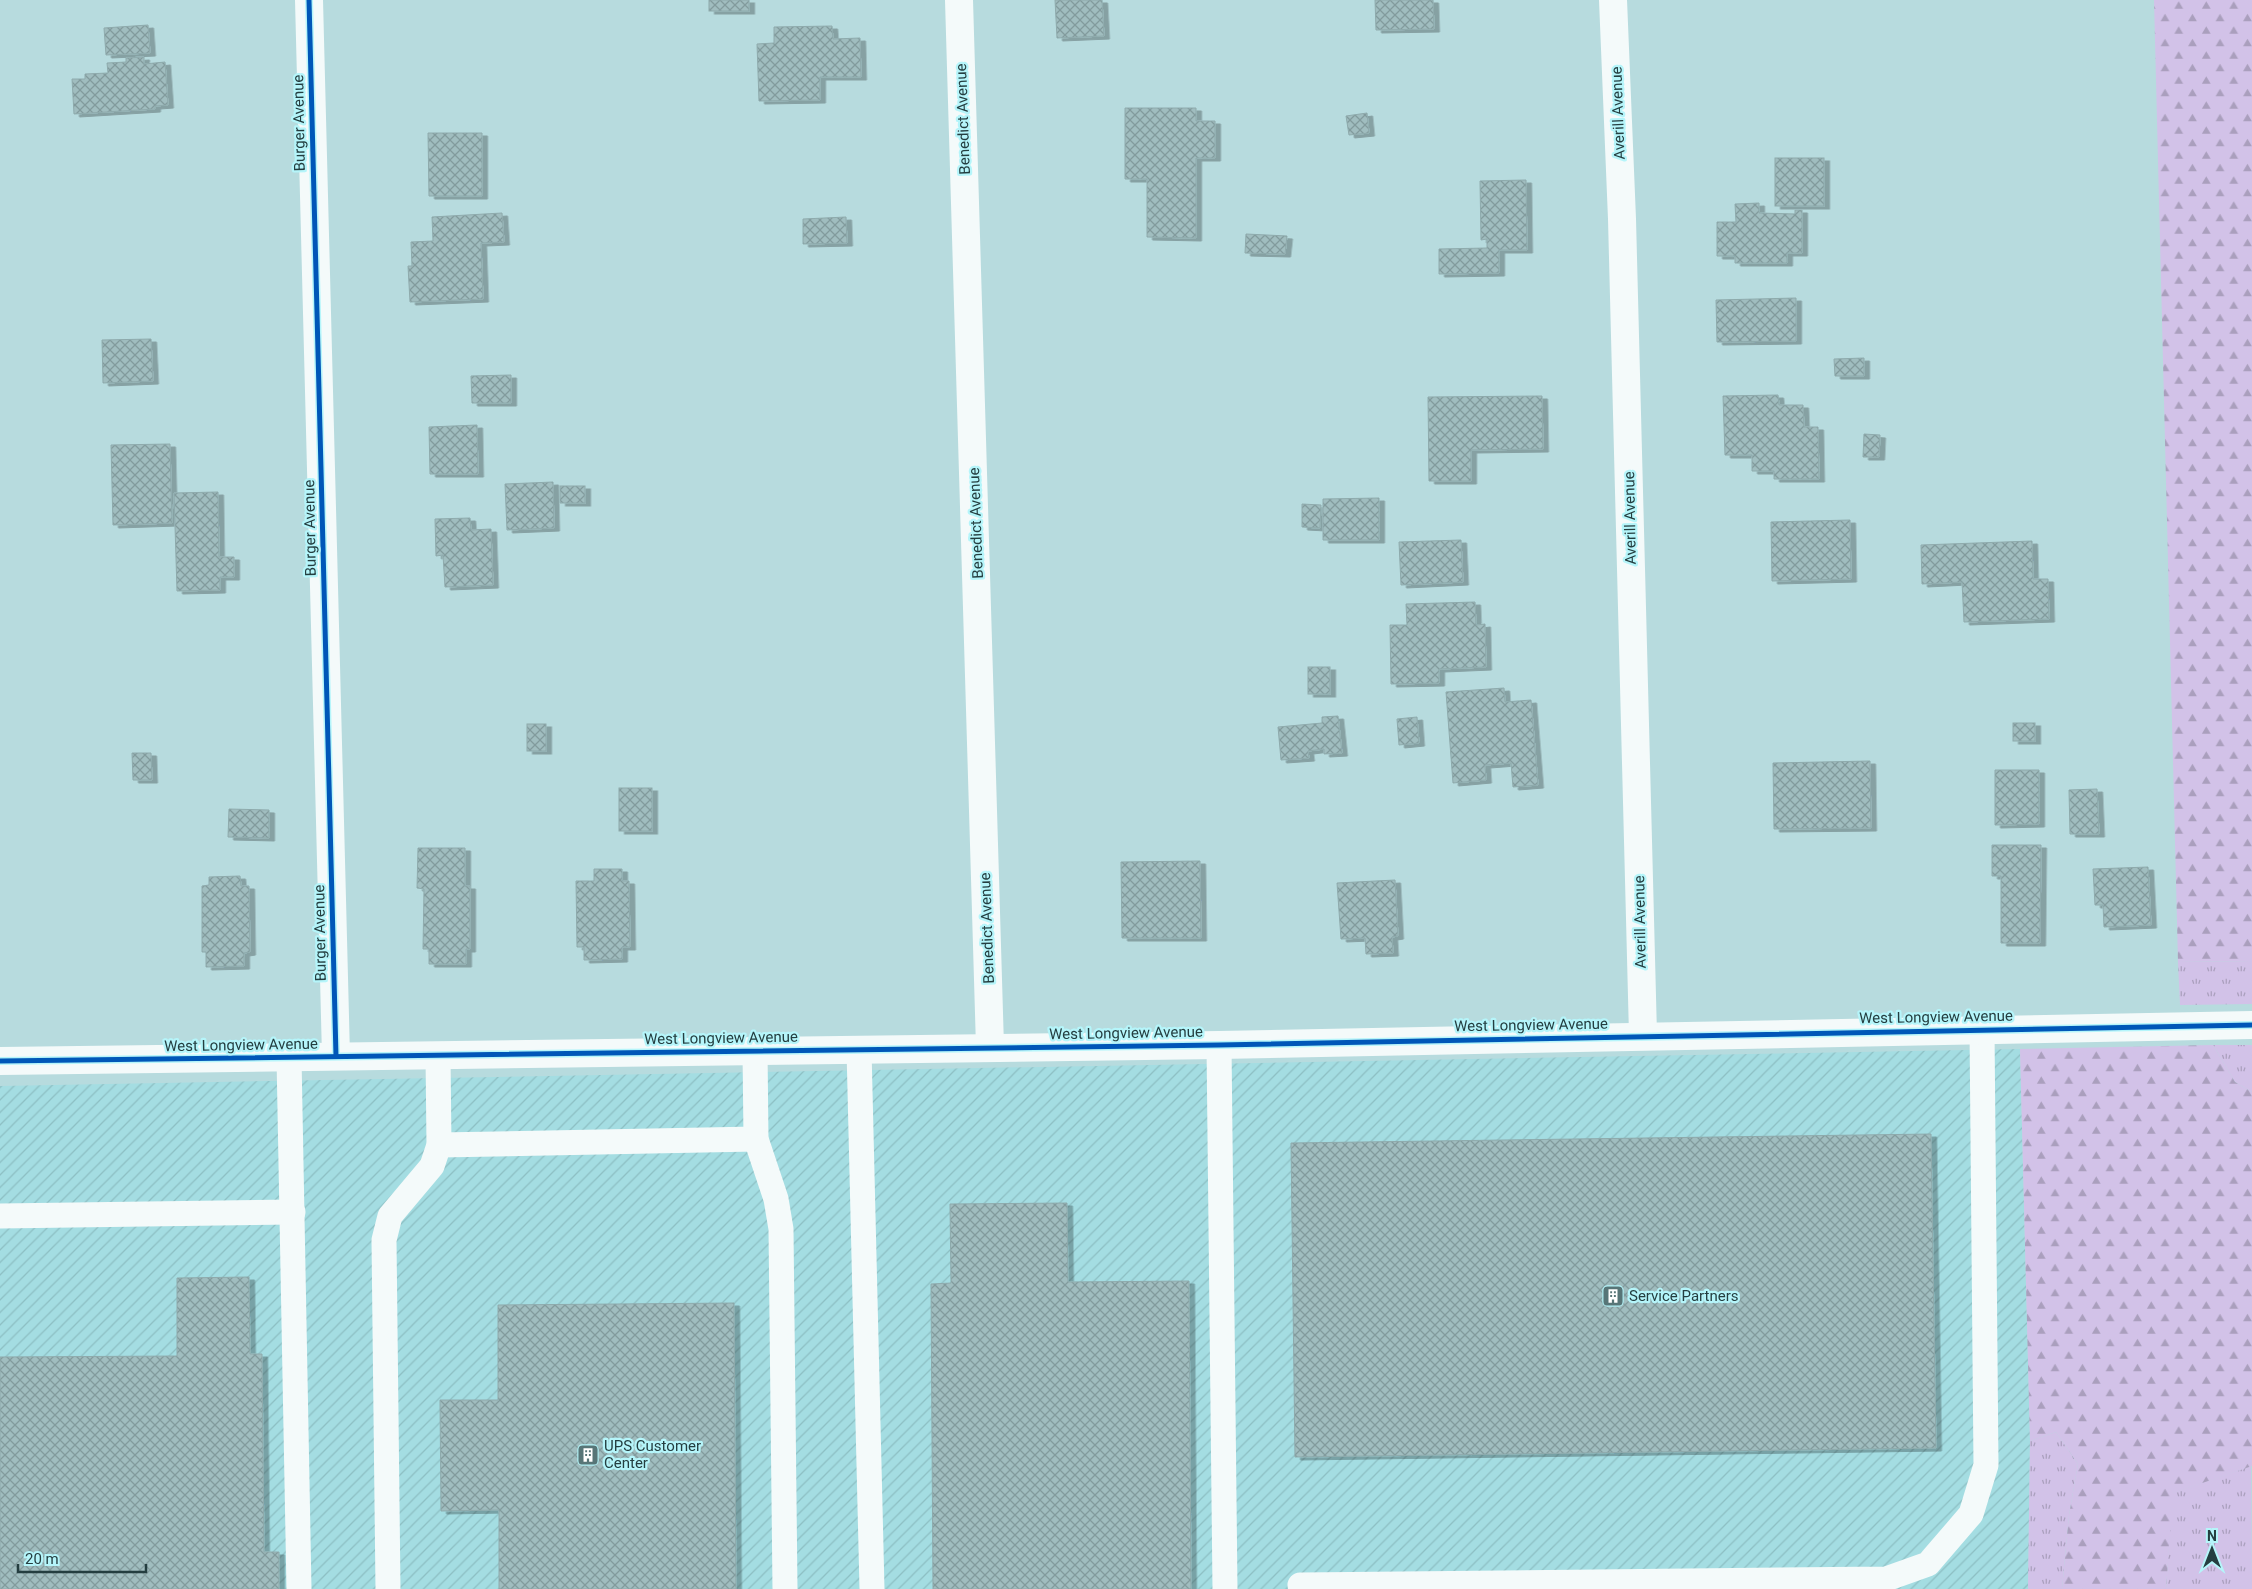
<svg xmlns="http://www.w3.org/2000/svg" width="2252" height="1589" font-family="Roboto,sans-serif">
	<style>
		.industrial { fill: url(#industrial-furrows) }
		.grass { fill: url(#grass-tufts) }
		.forest { fill: url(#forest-firs) }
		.building { fill: url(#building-cross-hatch); stroke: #8eaaac; filter: url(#shadow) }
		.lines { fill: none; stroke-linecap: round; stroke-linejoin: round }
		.service { stroke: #f4fafa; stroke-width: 25 }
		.minor { stroke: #f4fafa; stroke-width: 28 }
		.tertiary { stroke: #f4fafa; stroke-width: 28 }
		.cycleway-casing { stroke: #b5f5fa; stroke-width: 8 }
		.cycleway { stroke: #0057b8; stroke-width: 5 }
		.labels { text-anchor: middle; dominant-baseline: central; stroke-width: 4.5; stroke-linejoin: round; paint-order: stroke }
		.street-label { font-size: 15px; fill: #243e40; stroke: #b5f5fa }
		.poi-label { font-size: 15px; fill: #243e40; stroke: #b5f5fa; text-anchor: start }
	</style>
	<defs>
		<pattern id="industrial-furrows" width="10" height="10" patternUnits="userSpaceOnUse" patternTransform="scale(1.25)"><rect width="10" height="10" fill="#a4dde2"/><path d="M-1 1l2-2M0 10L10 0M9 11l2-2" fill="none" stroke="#8dbfc3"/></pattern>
		<pattern id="grass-tufts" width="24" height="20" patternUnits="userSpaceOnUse" patternTransform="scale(1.25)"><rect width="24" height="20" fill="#d2c2e8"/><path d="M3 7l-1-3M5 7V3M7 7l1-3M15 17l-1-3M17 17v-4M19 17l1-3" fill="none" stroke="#aa9fbd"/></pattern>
		<pattern id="forest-firs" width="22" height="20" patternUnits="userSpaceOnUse" patternTransform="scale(1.25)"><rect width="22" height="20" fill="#d2c2e8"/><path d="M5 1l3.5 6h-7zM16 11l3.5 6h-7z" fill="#aa9fbd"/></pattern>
		<pattern id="building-cross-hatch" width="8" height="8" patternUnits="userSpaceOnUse" patternTransform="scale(1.25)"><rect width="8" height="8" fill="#a0bdbf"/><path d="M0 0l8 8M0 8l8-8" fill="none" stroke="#829b9d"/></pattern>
		<filter id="shadow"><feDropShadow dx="5.5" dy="3" stdDeviation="0" flood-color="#0004"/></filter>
	</defs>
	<rect width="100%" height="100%" fill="#b7dbde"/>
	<polygon class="industrial" points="2020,1049 2030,1441 2028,1589 0,1589 0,1086"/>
	<g class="grass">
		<polygon points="2252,961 2252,1004 2180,1005 2178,962"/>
		<polygon points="2213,1045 2252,1045 2252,1092 2235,1082"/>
		<polygon points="2056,1432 2078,1464 2069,1515 2062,1589 2028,1589 2030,1441"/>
		<polygon points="2251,1466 2252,1589 2166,1589 2172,1493"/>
	</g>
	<g class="forest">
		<polygon points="2154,0 2252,0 2252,961 2178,962"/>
		<polygon points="2213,1045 2235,1082 2252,1092 2252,1466 2173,1493 2166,1589 2062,1589 2069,1515 2078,1464 2056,1432 2030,1441 2020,1049"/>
	</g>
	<g class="building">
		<rect x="709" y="0" width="40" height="11"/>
		<polygon points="1055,0 1102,0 1104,36 1057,38"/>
		<polygon points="1375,0 1433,0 1434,29 1376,30"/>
		<polygon points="148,25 150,53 106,55 104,28"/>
		<polygon points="832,26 833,39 860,38 861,77 820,77 820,100 759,101 757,44 774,43 774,27"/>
		<polygon points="144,57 144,64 165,62 168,105 155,106 155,109 74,114 72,79 85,79 85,74 108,73 107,63 126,62 126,58"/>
		<polygon points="1125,108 1196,108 1196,121 1215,121 1215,158 1196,158 1196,238 1147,237 1147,179 1125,179"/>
		<polygon points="1367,113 1369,133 1349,135 1346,116"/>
		<polygon points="428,133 482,133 482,196 429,196"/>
		<rect x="1775" y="158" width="49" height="48"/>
		<polygon points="1526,180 1527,250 1499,250 1499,273 1439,274 1439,249 1487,248 1487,239 1481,240 1480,181"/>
		<polygon points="1759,203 1759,213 1795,214 1795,210 1802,210 1802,253 1787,253 1787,263 1735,263 1735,256 1717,256 1717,222 1736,222 1735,204"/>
		<polygon points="502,213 504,242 481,243 483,299 410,302 408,266 412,266 411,242 433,241 432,217"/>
		<polygon points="846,217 847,243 803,244 803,219"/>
		<polygon points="1246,234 1287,236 1285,254 1245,253"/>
		<polygon points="1796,298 1796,341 1717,342 1716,300"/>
		<polygon points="151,339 153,381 103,383 102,340"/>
		<polygon points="1864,358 1864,376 1835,376 1834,359"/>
		<polygon points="511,375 511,403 472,403 471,376"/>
		<polygon points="1778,395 1779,405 1803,405 1804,427 1818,427 1819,479 1774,479 1774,471 1752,471 1752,455 1725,455 1723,396"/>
		<polygon points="1542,396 1543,449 1471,450 1471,481 1429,481 1428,397"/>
		<polygon points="477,425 478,474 430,474 429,427"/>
		<polygon points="1864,434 1880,435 1879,457 1863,457"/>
		<polygon points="170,444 172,523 113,525 111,445"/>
		<polygon points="553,482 554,528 507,530 505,484"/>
		<rect x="560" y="486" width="25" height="17"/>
		<polygon points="218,492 219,557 234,557 234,577 220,577 220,590 177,591 174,493"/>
		<polygon points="1379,498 1379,540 1323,540 1323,499"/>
		<polygon points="1302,504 1321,505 1320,528 1302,527"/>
		<polygon points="470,518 471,530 491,529 493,585 445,587 443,555 436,556 435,519"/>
		<polygon points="1850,520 1851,579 1772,581 1771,522"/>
		<polygon points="1461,540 1463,582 1401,585 1399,542"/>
		<polygon points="2032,541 2033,579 2048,579 2049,619 1964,622 1962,582 1922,584 1921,545"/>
		<polygon points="1475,602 1476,625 1485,624 1486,667 1439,669 1439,683 1391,684 1390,625 1407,625 1406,604"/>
		<rect x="1308" y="667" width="22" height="27"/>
		<polygon points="1504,688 1505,702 1531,700 1538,785 1513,787 1511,763 1485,765 1486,780 1453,783 1446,692"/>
		<polygon points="1338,716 1342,753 1324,754 1324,749 1308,751 1309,758 1281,760 1278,727 1322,723 1322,717"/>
		<polygon points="1417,717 1419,743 1399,745 1397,719"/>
		<rect x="2013" y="723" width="22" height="18"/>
		<rect x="527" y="724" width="19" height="27"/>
		<polygon points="132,753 151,753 152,780 133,780"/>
		<polygon points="1870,761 1871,828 1774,829 1773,763"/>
		<polygon points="1995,770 2039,770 2039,824 1995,825"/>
		<rect x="619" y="788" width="33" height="43"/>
		<polygon points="2097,789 2099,834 2070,834 2069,790"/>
		<polygon points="229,809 269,810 269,838 228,837"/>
		<polygon points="1992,845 2041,845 2040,943 2001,943 2001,876 1992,876"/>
		<polygon points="418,848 465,848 465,886 470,886 470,949 466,949 466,964 429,964 429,949 423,949 424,889 417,888"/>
		<polygon points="1200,861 1201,938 1122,938 1121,862"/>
		<polygon points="2148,867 2151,925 2104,927 2103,905 2095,905 2093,869"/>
		<polygon points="594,869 622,869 622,881 629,881 630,947 622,947 622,959 584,960 584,947 577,947 576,881 594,881"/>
		<polygon points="240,876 241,886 249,886 250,952 244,953 244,966 206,967 206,952 202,952 202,886 209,885 209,877"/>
		<polygon points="1395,880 1398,936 1392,937 1393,953 1366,954 1365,938 1341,939 1337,883"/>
		<polygon points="1931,1134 1936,1448 1295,1457 1291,1143"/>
		<polygon points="1067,1203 1068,1282 1189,1281 1191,1589 933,1589 931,1284 951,1283 950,1204"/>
		<polygon points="249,1277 250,1354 262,1354 264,1552 279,1552 279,1589 0,1589 0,1357 177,1356 177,1278"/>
		<polygon points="734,1303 736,1589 499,1589 499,1510 441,1511 440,1400 498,1400 498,1305"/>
	</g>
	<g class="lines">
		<g class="service">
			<polyline points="1219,1045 1225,1589"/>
			<polyline points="859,1049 872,1589"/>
			<polyline points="755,1050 756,1139 776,1199 781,1229 785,1589"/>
			<polyline points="289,1057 299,1589"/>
			<polyline points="439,1145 756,1139"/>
			<polyline points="0,1216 293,1212"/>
			<polyline points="1300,1585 1886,1579 1928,1564 1971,1514 1986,1465 1982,1029"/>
			<polyline points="388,1589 384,1240 390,1216 432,1166 439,1145 438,1055"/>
		</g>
		<g class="minor">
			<polyline points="309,0 336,1056"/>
			<polyline points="959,0 990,1047"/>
			<polyline points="1613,0 1622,219 1643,1035"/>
		</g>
		<polyline class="tertiary" points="0,1061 1219,1045 2252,1025"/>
		<g class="cycleway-casing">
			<g id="cycleway">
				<polyline points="309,0 336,1056"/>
				<polyline points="0,1061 1219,1045 2252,1025"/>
			</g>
		</g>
		<use href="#cycleway" class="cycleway"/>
	</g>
	<defs>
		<g id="building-square" transform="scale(1.125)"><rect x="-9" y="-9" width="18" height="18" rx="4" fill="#577577" stroke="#b5f5fa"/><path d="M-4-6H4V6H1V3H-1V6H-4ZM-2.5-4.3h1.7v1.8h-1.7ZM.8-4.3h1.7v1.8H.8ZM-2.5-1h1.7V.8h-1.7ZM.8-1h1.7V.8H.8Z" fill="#fff"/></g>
	</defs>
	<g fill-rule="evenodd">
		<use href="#building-square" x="1613" y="1296"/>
		<use href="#building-square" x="588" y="1455"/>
	</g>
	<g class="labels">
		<g class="street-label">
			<text transform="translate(1618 113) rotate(-92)">Averill Avenue</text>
			<text transform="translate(963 119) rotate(-92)">Benedict Avenue</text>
			<text transform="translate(299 123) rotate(-91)">Burger Avenue</text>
			<text transform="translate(1630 518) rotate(-91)">Averill Avenue</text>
			<text transform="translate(976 523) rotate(-92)">Benedict Avenue</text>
			<text transform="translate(310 528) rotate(-91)">Burger Avenue</text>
			<text transform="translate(1640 922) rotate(-91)">Averill Avenue</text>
			<text transform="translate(987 928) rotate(-92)">Benedict Avenue</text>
			<text transform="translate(320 933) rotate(-91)">Burger Avenue</text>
			<text transform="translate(1936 1017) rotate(-1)">West Longview Avenue</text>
			<text transform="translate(1531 1025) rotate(-1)">West Longview Avenue</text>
			<text transform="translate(1126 1033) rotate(-1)">West Longview Avenue</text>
			<text transform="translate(721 1038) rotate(-1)">West Longview Avenue</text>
			<text transform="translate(241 1045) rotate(-1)">West Longview Avenue</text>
		</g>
		<g class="poi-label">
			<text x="1629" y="1296">Service Partners</text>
			<text x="604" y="1446">UPS Customer<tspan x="604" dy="17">Center</tspan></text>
		</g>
	</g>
	<g transform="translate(2212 1549)" stroke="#b5f5fa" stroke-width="4" paint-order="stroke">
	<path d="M0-4L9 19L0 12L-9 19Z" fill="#243e40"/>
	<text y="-8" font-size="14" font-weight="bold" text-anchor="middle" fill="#243e40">N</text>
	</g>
	<path d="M18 1564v8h128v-8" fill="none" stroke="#243e40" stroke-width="2.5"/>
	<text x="25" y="1564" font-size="15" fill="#243e40" stroke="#b5f5fa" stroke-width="4" paint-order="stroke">20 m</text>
</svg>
